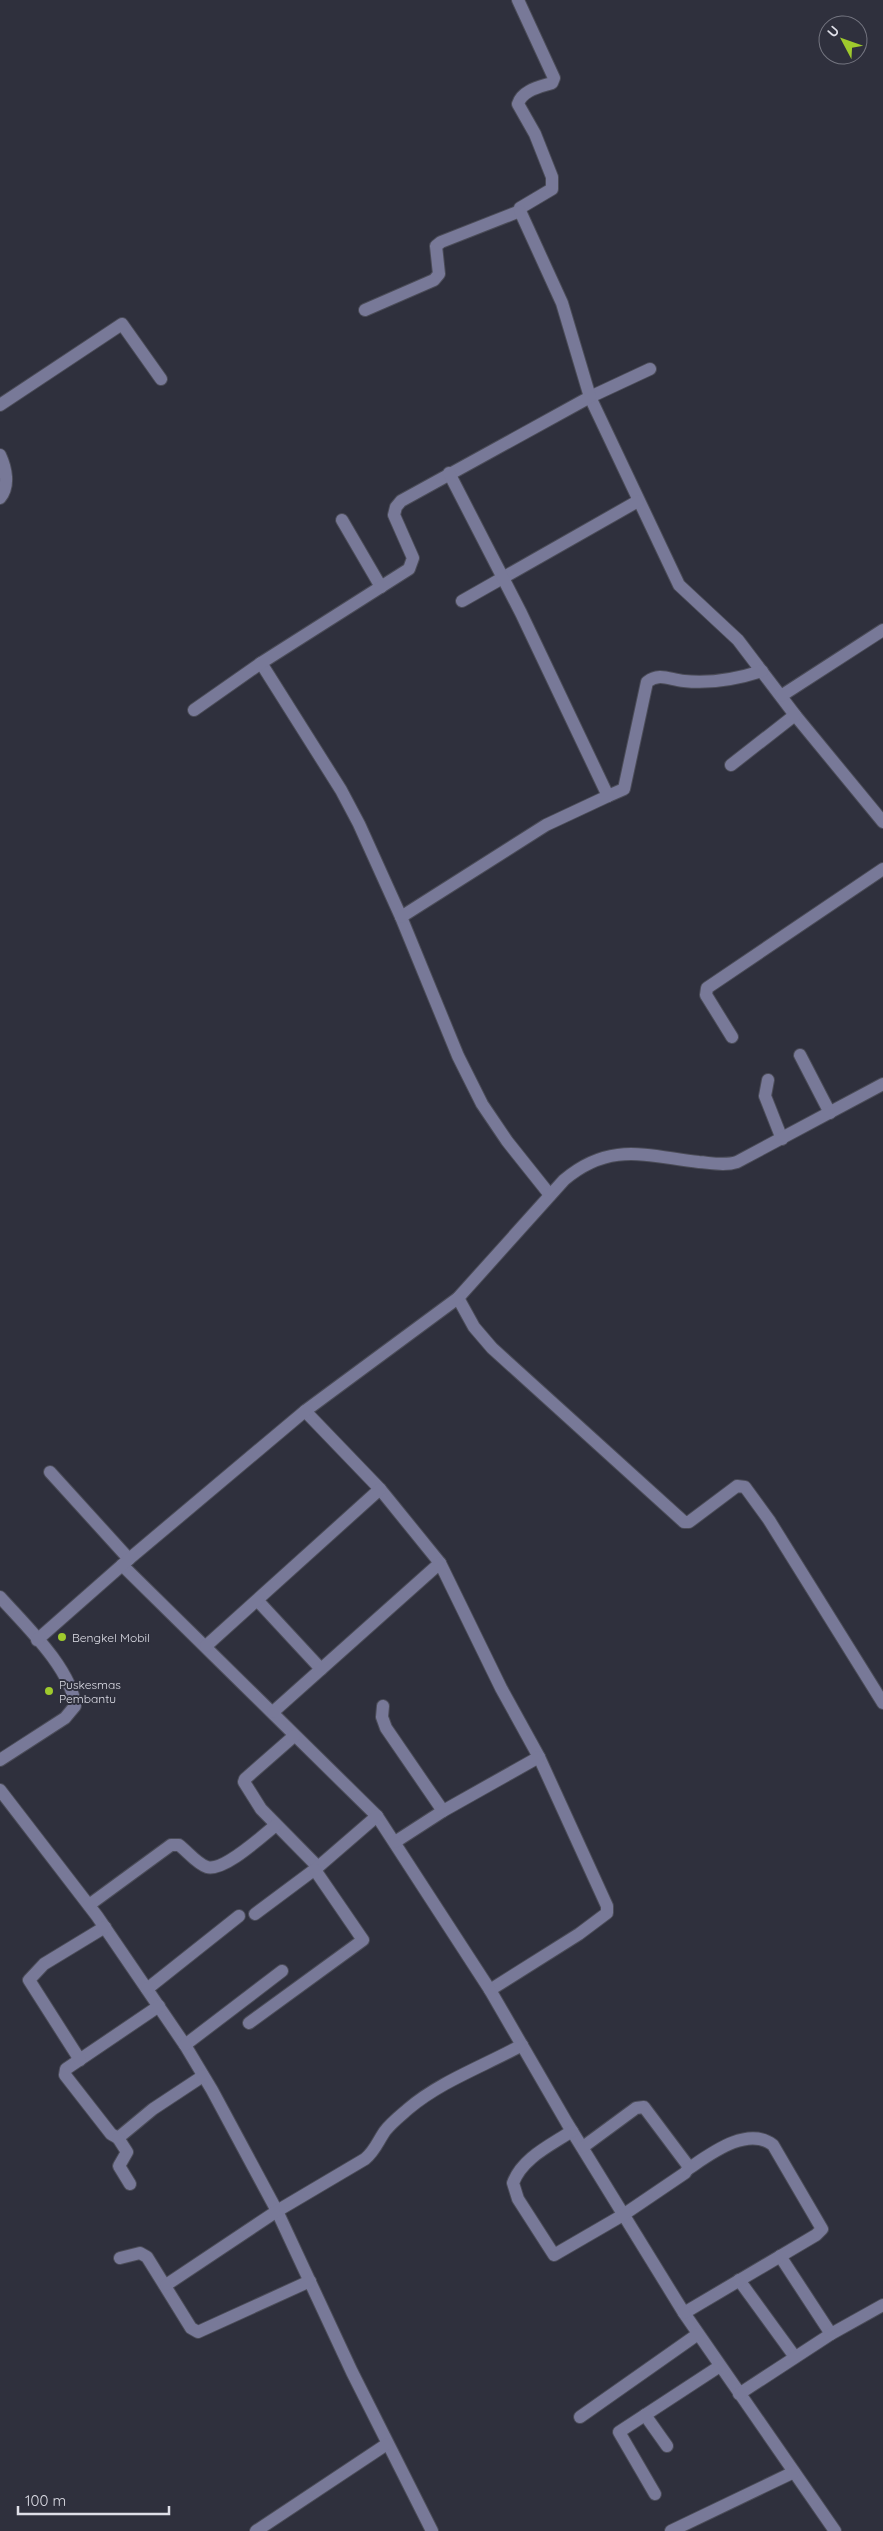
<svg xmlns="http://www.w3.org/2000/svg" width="883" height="2531" font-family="Quicksand,sans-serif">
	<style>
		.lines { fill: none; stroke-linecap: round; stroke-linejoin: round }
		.minor-casing { stroke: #4b4c58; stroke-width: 14 }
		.minor { stroke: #787998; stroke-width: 12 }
		.poi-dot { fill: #9fca2d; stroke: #2f303d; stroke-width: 2 }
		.labels { text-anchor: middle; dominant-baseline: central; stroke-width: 4; stroke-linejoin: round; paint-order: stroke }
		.poi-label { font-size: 12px; fill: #dfdfe8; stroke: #2f303d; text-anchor: start }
	</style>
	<rect width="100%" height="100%" fill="#2f303d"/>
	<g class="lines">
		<g class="minor-casing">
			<g id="minor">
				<path d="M 365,310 L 434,280 L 439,274 L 436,246 L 441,242 L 520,211 L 520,208 L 552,189 L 552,177 L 535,134 L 518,104 C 522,90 540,87 552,83 L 554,78 L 518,0"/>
				<polyline points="650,369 590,397 679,585 738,640 795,715 883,822"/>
				<polyline points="0,405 122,324 161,379"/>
				<path d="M 0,455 C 6,468 10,486 0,498"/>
				<polyline points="342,520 381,587"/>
				<polyline points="462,601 638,501"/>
				<polyline points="261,663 341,790 359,824 401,917 458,1056 482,1104 507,1141 550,1195"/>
				<polyline points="781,696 883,630"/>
				<polyline points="194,710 261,663 409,569 413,558 394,515 396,507 401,501 590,397 562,303 520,211"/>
				<polyline points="731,765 795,715"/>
				<path d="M 608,796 L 624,789 L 647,682 C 660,672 670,680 684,681 C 711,684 737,679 762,671"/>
				<polyline points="401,917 546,825 608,796 521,613 449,473"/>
				<polyline points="732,1037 706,995 707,988 883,869"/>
				<polyline points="800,1055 830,1113"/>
				<polyline points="768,1080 765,1096 782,1139"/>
				<polyline points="458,1298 474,1327 492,1348 684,1522 689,1522 737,1486 745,1487 769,1520 883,1703"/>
				<polyline points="305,1411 380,1489 440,1563 501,1688 539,1757 607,1906 607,1913 579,1934 490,1990"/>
				<polyline points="50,1472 129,1559"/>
				<polyline points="122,1565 377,1816 490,1990 567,2123 684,2313 835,2531"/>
				<path d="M 0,1597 C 24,1624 72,1669 75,1706 L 65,1718 L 0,1760"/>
				<polyline points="258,1601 321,1669"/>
				<path d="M 37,1640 L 129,1559 L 305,1411 L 458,1298 L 564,1180 C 610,1141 646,1156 699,1162 C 712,1163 725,1166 737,1162 L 883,1084"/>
				<polyline points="206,1646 380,1489"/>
				<polyline points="383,1706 382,1717 386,1728 443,1811"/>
				<polyline points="273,1712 440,1563"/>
				<polyline points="294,1736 245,1779 244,1782 261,1809 318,1867"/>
				<polyline points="0,1790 97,1916 185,2045 212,2090 277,2211 352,2372 432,2531"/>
				<polyline points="395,1842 443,1811 539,1757"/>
				<path d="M 89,1905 L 171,1845 L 179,1845 C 187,1851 197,1864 207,1867 C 224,1872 262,1836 276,1825"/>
				<polyline points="255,1914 318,1867 377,1816"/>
				<polyline points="147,1989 239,1916"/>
				<polyline points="159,2006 66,2069 65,2075 111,2134 118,2138 153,2109 203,2076"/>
				<polyline points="249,2023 363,1940 315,1870"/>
				<polyline points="185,2045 282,1971"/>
				<polyline points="80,2060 29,1980 44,1964 105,1927"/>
				<path d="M 572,2131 C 551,2145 522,2158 513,2183 L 518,2199 L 554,2255 L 623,2215 L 685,2173 L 689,2167 L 644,2107 L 636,2108 L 583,2147"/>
				<polyline points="118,2138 127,2152 119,2166 130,2184"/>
				<polyline points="780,2256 831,2334"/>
				<polyline points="120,2258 140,2253 147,2257 191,2328 198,2332 310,2281"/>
				<polyline points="739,2280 795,2357"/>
				<path d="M 166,2285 L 277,2211 L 365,2159 C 375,2151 378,2141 385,2131 C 391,2123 400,2116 408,2109 C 441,2081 484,2066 522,2045"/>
				<path d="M 684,2313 L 816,2235 L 822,2229 L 773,2145 C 747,2125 709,2155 688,2169"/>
				<polyline points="739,2394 831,2334 883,2305"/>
				<polyline points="645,2415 667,2446"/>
				<polyline points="580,2417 698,2334"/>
				<polyline points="655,2494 619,2432 720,2366"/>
				<polyline points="256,2531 387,2444"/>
				<polyline points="671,2531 794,2472"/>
			</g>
		</g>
		<use href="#minor" class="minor"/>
	</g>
	<g class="poi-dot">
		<circle cx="62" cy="1637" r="5"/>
		<circle cx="49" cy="1691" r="5"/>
	</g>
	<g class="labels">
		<g class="poi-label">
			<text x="72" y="1637">Bengkel Mobil</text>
			<text x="59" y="1684">Puskesmas<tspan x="59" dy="14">Pembantu</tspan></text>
		</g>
	</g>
	<g transform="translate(843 40) rotate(311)"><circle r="24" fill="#2f303d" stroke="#757681"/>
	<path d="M0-4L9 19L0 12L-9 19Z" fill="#9fca2d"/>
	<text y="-8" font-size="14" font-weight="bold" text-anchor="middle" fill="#dfdfe8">U</text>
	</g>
	<path d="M18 2506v8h151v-8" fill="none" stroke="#dfdfe8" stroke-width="2.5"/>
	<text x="25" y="2506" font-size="15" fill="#dfdfe8" stroke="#2f303d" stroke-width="4" paint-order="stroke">100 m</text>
</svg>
